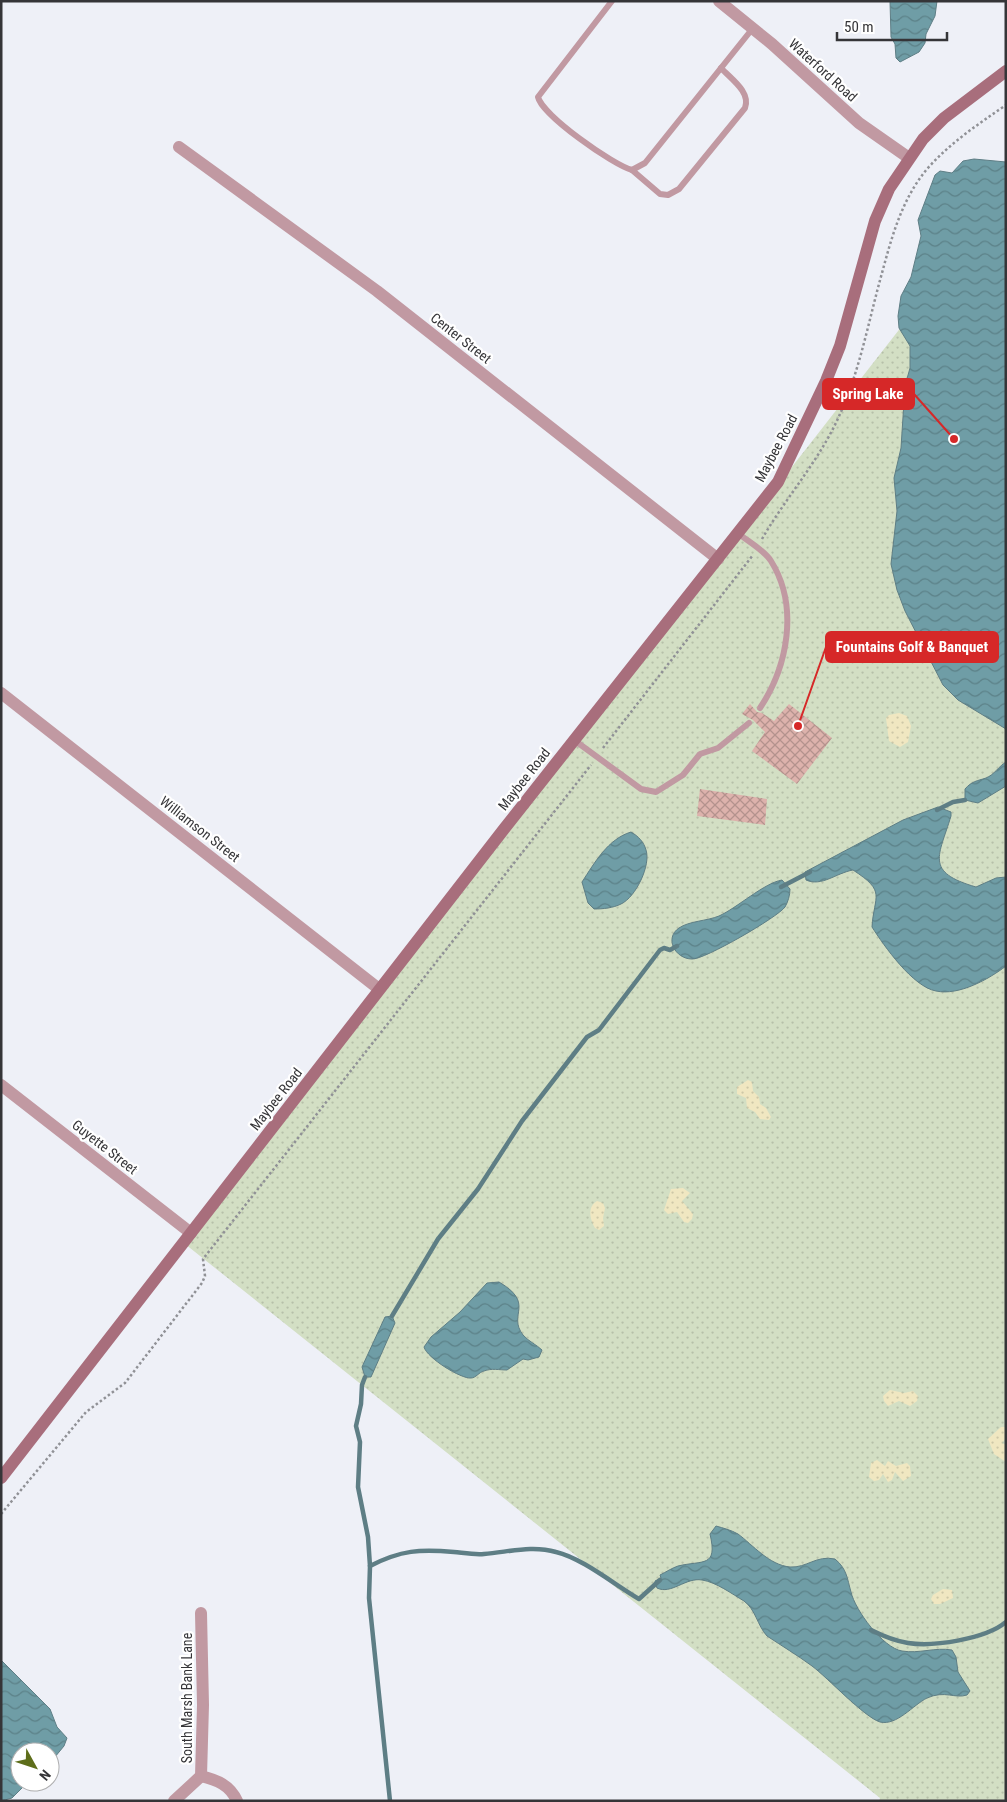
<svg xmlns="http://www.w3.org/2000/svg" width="1007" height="1802" font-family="'Roboto Condensed',sans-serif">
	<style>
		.green { fill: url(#green-dots) }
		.sand { fill: url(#sand-dots) }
		.water { fill: url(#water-waves); stroke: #5e7e85 }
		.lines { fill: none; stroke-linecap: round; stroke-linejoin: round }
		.stream { stroke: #5e7e85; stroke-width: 4.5 }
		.building { fill: url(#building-cross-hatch) }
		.path { stroke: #909196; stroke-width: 2.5; stroke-dasharray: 2.5 2.5; stroke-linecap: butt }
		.lane { stroke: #c199a2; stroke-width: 6 }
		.street { stroke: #c199a2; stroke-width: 12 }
		.secondary { stroke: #a86e7c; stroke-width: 12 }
		.labels { text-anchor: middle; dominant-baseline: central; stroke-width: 4.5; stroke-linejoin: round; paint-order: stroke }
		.street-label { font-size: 14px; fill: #353538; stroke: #fff }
		.leader { fill: none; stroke: #d62828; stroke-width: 2 }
		.callout-dot { fill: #d62828; stroke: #fff; stroke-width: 2 }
		.callout { fill: #d62828; stroke: #d62828; stroke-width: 2 }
		.callout-label { font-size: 15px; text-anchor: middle; font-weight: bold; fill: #fff }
	</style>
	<defs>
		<pattern id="green-dots" width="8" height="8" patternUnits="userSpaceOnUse" patternTransform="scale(1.25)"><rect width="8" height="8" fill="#d3dfc4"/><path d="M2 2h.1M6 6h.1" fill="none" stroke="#b6c0a9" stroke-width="1.8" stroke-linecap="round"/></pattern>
		<pattern id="sand-dots" width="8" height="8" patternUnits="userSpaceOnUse" patternTransform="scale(1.25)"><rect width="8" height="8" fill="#f0e7c1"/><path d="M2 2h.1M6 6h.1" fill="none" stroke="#cec7a7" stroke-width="1.8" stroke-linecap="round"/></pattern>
		<pattern id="water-waves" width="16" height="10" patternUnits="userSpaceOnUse" patternTransform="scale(1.25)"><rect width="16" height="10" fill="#6f9da6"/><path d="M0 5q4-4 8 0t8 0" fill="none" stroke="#5c8188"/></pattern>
		<pattern id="building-cross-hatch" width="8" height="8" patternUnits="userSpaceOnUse" patternTransform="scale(1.25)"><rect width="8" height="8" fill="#ddb2ac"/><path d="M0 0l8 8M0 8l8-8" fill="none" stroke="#b4928d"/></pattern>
	</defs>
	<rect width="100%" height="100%" fill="#eef0f7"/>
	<polygon class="green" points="998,203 1006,209 1006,1801 879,1801 880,1798 185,1244"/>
	<g class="sand">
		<polygon points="899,713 907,716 911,726 908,742 900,747 889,741 886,718 889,715"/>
		<polygon points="748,1080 752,1082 753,1091 759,1097 760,1104 766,1108 771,1117 769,1120 760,1119 755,1112 747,1108 746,1098 737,1094 737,1087"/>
		<polygon points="683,1188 690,1193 682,1201 693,1214 692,1219 688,1223 684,1222 677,1212 668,1214 664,1210 671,1189"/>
		<path d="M 597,1201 L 603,1203 L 605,1208 L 603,1218 L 604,1226 L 599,1230 L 595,1228 C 590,1219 587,1207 597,1201 Z"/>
		<polygon points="890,1390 904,1393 913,1391 918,1396 917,1401 910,1406 899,1401 888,1406 884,1401 883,1396"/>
		<polygon points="1001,1427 1006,1427 1006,1438 1002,1443 1006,1445 1006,1462 994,1454 988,1439"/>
		<polygon points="877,1460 885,1466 888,1461 896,1466 907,1463 910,1466 911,1476 903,1481 895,1472 892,1480 888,1482 883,1474 879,1480 874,1481 869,1477 871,1463"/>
		<polygon points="943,1589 952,1590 953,1598 940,1604 934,1604 931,1599 933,1595"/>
	</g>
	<g class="water">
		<polygon points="890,1 937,1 935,16 926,34 925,43 919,52 900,62 896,58 895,44 891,37"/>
		<polygon points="974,159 1006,162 1006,729 958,700 943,685 905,611 897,590 891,564 897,511 894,478 901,448 905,386 910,368 910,346 899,328 898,316 901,296 911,277 921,236 918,220 935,175 940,171 952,173 963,161"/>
		<path d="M 1006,762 L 1006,786 L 978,803 L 965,800 L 965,789 C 972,781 977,781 986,778 C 994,775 999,766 1006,762 Z"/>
		<path d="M 938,807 L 951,812 L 951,816 C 939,856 924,872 976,887 L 996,878 L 1006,877 L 1006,966 C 989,979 959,996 936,991 C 913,987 884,946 872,927 C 874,895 887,892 853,870 C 836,873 822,887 806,880 L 805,872 L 903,820 Z"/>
		<path d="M 631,832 C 638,836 644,842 646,850 C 651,865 636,897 621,904 C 613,908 603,909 594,909 L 588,903 L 582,882 C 595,862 608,839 631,832 Z"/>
		<path d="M 782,880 L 790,889 C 790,895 788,902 785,907 C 778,917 704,960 692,959 C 675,959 664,938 679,928 C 689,921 707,921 719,916 C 737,908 764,883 782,880 Z"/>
		<path d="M 499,1282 C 536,1304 507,1314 523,1335 C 528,1341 537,1345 542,1350 L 539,1357 L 528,1360 L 523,1359 L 507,1370 C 499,1370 492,1368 484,1371 C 479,1372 476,1378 471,1378 C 461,1379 427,1358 424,1347 L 431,1337 L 460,1312 L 487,1283 Z"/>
		<polygon points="392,1316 395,1323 371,1377 365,1377 362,1367 385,1317"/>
		<path d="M 716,1526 C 723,1528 731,1530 738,1534 C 753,1545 769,1565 790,1567 C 807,1568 816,1555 835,1559 C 847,1569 847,1578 851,1592 C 855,1610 883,1648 902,1651 C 919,1654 935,1647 952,1650 L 956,1657 L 958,1672 L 970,1691 L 967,1695 C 955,1699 945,1690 927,1698 C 913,1705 897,1726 880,1722 C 864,1717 828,1678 812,1666 C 797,1655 782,1646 767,1636 C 757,1625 756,1610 744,1601 C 732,1594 716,1582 702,1580 C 686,1577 671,1595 657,1588 L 655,1581 L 661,1578 L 660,1575 C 666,1572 672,1568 678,1566 C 703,1560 718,1568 710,1534 Z"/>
		<polygon points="1,1660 50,1709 57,1727 67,1738 64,1746 50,1763 50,1752 20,1752 20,1782 28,1782 12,1798 1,1801"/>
	</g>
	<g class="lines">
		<g class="stream">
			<polyline points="937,810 953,802 965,800"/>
			<polyline points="781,887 810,872"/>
			<polyline points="392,1316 438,1239 478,1189 522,1121 587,1037 599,1030 660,950 664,948 670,950 677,946"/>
			<polyline points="365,1377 362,1385 361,1404 356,1426 360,1442 358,1487 368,1537 370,1566 369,1598 390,1801"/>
			<path d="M 370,1566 C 401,1550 420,1549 454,1552 C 464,1553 475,1555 484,1554 C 509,1552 532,1545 556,1552 C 582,1558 615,1585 639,1599 L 660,1580"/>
			<path d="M 871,1630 C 883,1636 895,1641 908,1643 C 933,1647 986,1639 1006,1622"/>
		</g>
	</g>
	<g class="building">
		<polygon points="750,704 757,712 762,713 774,721 789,704 832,738 797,784 752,751 765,732 753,720 742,714"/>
		<polygon points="700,789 767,799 765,825 697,816"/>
	</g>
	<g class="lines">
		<g class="path">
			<path d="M 762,539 C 786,497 820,460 840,414 C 860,370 869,319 882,273 C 892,236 902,199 927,169 C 950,143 977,125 1006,105"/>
			<polyline points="603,748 753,555"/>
			<polyline points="1,1514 86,1412 125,1383 202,1283 205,1276 203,1259 591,765"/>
		</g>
		<g class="lane">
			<path d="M 612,1 L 538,97 C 542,115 613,165 632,170 L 645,163 L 753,28"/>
			<path d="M 632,170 L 660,194 L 668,195 L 679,189 L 745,108 C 751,92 731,79 721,68"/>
			<path d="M 739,534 C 749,542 764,550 771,561 C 799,606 788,666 760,708"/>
			<polyline points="574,740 641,789 656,792 683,775 700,754 718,748 749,723"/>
		</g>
		<g class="street">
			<polyline points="719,1 772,44 859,123 909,158"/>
			<polyline points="179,147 377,291 718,559"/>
			<polyline points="1,693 379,989"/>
			<polyline points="1,1085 191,1233"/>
			<path d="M 201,1776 C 217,1780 230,1785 237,1801"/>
			<polyline points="174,1801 201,1776 203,1705 201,1613"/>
		</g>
		<polyline class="secondary" points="1,1478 504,829 778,482 826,381 840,346 875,221 889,189 923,139 944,118 1006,71"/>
	</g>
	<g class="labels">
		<g class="street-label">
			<text transform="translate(823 70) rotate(42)">Waterford Road</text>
			<text transform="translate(461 338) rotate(38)">Center Street</text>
			<text transform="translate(776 448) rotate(-62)">Maybee Road</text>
			<text transform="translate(524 779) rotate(-52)">Maybee Road</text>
			<text transform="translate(200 829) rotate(38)">Williamson Street</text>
			<text transform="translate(276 1099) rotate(-52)">Maybee Road</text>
			<text transform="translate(105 1147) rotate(38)">Guyette Street</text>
			<text transform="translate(187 1698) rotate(-90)">South Marsh Bank Lane</text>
		</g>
	</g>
	<path class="leader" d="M954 439L914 394M798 726L826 647"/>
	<g class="callout-dot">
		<circle cx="954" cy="439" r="5"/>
		<circle cx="798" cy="726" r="5"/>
	</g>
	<g class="callout">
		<rect x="823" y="379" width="91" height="30" rx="5"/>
		<rect x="826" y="632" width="172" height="30" rx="5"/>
	</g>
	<g class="callout-label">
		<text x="868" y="399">Spring Lake</text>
		<text x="912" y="652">Fountains Golf &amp; Banquet</text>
	</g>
	<rect width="1007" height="1802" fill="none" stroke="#353538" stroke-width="5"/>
	<g transform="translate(35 1767) rotate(130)"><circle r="24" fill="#ffffff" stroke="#aeaeaf"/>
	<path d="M0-4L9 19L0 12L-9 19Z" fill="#5e6e1a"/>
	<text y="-8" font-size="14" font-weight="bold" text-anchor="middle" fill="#353538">N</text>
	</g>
	<path d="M837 32v8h110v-8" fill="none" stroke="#353538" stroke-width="2.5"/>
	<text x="844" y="32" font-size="15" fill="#353538" stroke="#ffffff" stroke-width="4" paint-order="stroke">50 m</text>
</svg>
